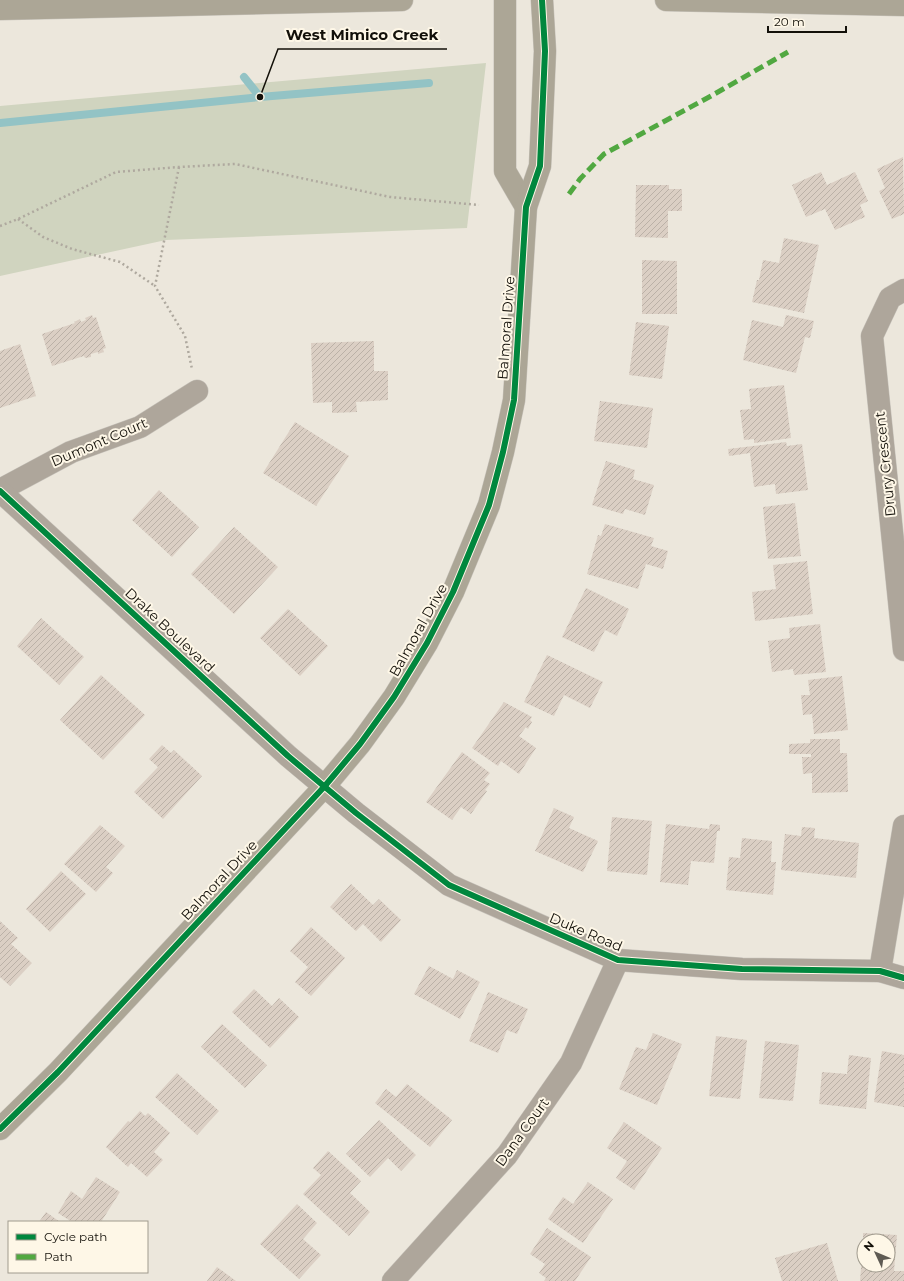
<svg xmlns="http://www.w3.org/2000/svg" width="904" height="1281" font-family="Montserrat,sans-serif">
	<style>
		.park { fill: #d0d4bf }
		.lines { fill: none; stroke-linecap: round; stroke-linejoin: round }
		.stream { stroke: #93c3c5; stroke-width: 8 }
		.building { fill: url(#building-hatch) }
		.street-casing { stroke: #c8c4bc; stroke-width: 23 }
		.secondary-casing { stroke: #c8c4bc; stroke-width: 23 }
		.path { stroke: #afa99f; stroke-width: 2.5; stroke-dasharray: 2 3; stroke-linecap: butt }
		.street { stroke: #aea69b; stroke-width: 22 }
		.secondary { stroke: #aca696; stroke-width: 22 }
		.quiet { stroke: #51a841; stroke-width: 5; stroke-dasharray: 10 5; stroke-linecap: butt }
		.cycleway-casing { stroke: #fef7e7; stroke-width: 8 }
		.cycleway { stroke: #00873e; stroke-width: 6 }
		.labels { text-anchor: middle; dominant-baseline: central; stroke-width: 4; stroke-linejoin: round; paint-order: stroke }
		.street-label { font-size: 14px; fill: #131009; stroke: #fef7e7 }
		.leader { fill: none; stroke: #131009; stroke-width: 1.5 }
		.callout-dot { fill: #131009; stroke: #fef7e7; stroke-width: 1.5 }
		.callout-label { font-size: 15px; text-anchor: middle; font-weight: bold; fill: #131009; stroke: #fef7e7; stroke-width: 4; stroke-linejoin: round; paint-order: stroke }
	</style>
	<defs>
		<pattern id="building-hatch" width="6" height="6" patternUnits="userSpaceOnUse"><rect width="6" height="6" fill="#dbcfc4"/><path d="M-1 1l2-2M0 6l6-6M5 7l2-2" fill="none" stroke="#bbb1a7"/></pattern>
	</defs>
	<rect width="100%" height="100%" fill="#ece7dc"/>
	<polygon class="park" points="486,63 467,228 166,240 0,276 0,106"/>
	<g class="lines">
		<g class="stream">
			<polyline points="244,77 260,97"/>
			<polyline points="0,123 260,97 429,83"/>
		</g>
	</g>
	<g class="building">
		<polygon points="903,157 904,214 892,219 879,191 885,188 877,169"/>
		<polygon points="821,172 827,185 855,172 868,201 860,205 865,217 835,230 825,209 806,217 792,185"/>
		<polygon points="636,185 669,185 669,189 682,189 682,211 668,211 668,238 635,237"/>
		<polygon points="784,238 819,245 804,313 752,302 757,280 759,280 763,260 779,263"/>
		<polygon points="642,260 677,261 677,314 642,314"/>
		<polygon points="92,315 93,318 96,317 106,348 103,349 104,352 98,354 98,352 91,354 91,357 85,358 84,356 52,366 42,334 75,323 74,322 80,319 81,322 86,320 85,318"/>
		<polygon points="786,315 814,321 810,338 805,337 796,373 743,360 752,320 783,327"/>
		<polygon points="636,322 669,326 662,379 629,375"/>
		<polygon points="374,341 374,371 388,371 388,400 356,402 357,412 332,413 332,402 313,403 311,343"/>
		<polygon points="20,344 36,396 0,408 0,351"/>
		<polygon points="784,385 791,438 754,443 754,439 744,440 740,410 751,409 749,389"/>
		<polygon points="600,401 653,408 647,448 594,441"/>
		<polygon points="295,422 349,456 316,506 263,473"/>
		<polygon points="786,442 787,446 802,444 808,490 776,494 775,484 754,487 750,453 729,456 728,449"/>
		<polygon points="606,461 635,470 633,479 654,485 645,515 625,509 623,514 592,505"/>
		<polygon points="159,490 199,527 172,557 132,520"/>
		<polygon points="795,503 801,556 768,559 763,507"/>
		<polygon points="605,524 654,538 651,546 668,551 663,569 646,564 638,589 587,574 598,535 601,536"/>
		<polygon points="234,527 278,567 234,614 191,574"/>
		<polygon points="807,561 813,614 755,621 752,592 776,589 773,565"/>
		<polygon points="586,588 629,609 617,636 605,630 594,652 562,637"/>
		<polygon points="288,609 328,646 300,676 260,638"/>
		<polygon points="41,618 84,657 59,685 17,646"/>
		<polygon points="820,624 826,672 794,675 793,669 772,672 768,641 790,638 789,628"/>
		<polygon points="547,655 603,682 590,708 564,695 554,716 524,702"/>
		<polygon points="101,675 145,715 103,760 60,720"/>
		<polygon points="842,676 848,730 814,734 812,714 803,715 801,695 810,695 808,680"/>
		<polygon points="504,702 532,717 530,720 532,722 528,729 526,727 519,736 536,748 519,774 501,761 498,766 472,748"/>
		<polygon points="810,739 840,739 840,753 847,753 848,792 812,793 812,773 803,774 802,757 811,757 811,754 789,754 789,744 810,743"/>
		<polygon points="162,745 171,753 174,750 202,776 163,819 134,792 158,767 149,759"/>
		<polygon points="462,752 490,773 484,780 490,784 485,790 487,791 471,814 461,807 452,820 426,802"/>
		<polygon points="554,808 574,817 569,828 598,841 583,872 535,851"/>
		<polygon points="612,817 652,821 647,875 607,871"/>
		<polygon points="666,824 709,829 710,824 720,825 720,831 717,831 714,863 691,861 688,885 660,882"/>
		<polygon points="100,825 125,846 106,867 113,873 96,892 64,864"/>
		<polygon points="802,827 815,828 814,838 859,843 856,878 781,870 785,834 801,836"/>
		<polygon points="742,838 772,841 771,862 776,862 773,895 726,890 729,857 740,858"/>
		<polygon points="61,871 86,894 50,932 26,909"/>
		<polygon points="351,884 373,905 379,899 401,920 381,942 363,924 356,931 330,907"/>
		<polygon points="0,921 18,938 11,944 32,963 10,986 0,977"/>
		<polygon points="311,927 345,958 311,996 295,982 308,967 290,951"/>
		<polygon points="429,966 453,979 457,970 480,982 460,1019 414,994"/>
		<polygon points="254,989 272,1006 279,998 299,1017 270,1048 232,1012"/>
		<polygon points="488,992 528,1009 517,1034 507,1030 498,1053 469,1041"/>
		<polygon points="222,1024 267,1065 245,1088 201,1047"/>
		<polygon points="653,1033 682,1044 657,1105 619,1089 636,1047 646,1050"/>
		<polygon points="716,1036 747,1040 740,1099 709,1096"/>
		<polygon points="765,1041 799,1045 793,1101 759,1098"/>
		<polygon points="882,1051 904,1055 904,1107 874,1102"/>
		<polygon points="849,1055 871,1058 866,1109 819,1104 822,1072 847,1074"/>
		<polygon points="177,1073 219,1111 197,1135 155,1097"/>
		<polygon points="407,1084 452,1120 430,1147 375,1103 386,1089 396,1097"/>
		<polygon points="140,1111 145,1116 148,1113 170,1133 154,1152 163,1160 147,1177 131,1163 128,1167 106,1147 128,1121 130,1122"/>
		<polygon points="379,1120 416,1155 401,1171 388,1158 370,1177 346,1154"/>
		<polygon points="624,1122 662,1148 634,1190 616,1178 627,1161 607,1148"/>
		<polygon points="328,1151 361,1181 350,1193 370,1212 349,1236 303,1194 321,1175 313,1168"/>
		<polygon points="96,1177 120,1192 101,1222 72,1222 58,1213 71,1191 82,1199"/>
		<polygon points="588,1182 613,1199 583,1243 548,1219 563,1197 573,1204"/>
		<polygon points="297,1204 317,1223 303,1239 321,1255 299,1279 260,1244"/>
		<polygon points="46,1212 60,1222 39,1222"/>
		<polygon points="547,1228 591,1257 575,1281 544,1281 546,1278 539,1273 545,1264 530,1254"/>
		<polygon points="863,1233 897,1235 894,1271 904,1271 904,1281 860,1281 863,1242 864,1242 864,1265 888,1265 888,1241 863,1241"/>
		<polygon points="827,1243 838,1281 782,1281 775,1258"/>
		<polygon points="217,1267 236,1281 207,1281"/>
	</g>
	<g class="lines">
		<g class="street-casing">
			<g id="street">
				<polyline points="904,290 890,298 872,336 904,650"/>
				<polyline points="0,490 71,452 140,427 197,391"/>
				<polyline points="0,491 288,756 356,813 449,885 618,960 742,969 880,971 904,978"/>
				<polyline points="880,971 904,826"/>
				<polyline points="393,1281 507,1155 571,1063 618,960"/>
			</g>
		</g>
		<g class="secondary-casing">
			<g id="secondary">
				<polyline points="505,0 505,171 526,207"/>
				<polyline points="666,0 904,5"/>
				<polyline points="0,9 402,0"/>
				<polyline points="0,1129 58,1072 324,787 360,744 394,697 427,643 453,592 489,505 503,452 514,400 526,207 540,166 545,51 542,0"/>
			</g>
		</g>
		<g class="path">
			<polyline points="179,167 155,286 185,336 192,369"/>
			<polyline points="18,219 43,237 72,249 120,262 155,286"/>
			<polyline points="0,226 18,219 116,172 179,167 235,164 390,197 479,205"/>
		</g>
		<use href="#street" class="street"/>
		<use href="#secondary" class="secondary"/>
		<polyline class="quiet" points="569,194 580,179 604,154 711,96 788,52"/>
		<g class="cycleway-casing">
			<g id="cycleway">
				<polyline points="0,491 288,756 356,813 449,885 618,960 742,969 880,971 904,978"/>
				<polyline points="0,1129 58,1072 324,787 360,744 394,697 427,643 453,592 489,505 503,452 514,400 526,207 540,166 545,51 542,0"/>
			</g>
		</g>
		<use href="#cycleway" class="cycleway"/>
	</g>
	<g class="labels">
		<g class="street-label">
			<text transform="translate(506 328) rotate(-86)">Balmoral Drive</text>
			<text transform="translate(99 442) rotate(-23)">Dumont Court</text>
			<text transform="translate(885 464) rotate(-96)">Drury Crescent</text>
			<text transform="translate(170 630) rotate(43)">Drake Boulevard</text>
			<text transform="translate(418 630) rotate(-61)">Balmoral Drive</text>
			<text transform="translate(219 880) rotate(-47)">Balmoral Drive</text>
			<text transform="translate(586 932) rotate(23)">Duke Road</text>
			<text transform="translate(522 1132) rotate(-54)">Dana Court</text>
		</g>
	</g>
	<path class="leader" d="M260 97L278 49H447"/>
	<circle class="callout-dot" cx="260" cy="97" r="4"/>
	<g class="callout-label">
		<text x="362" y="40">West Mimico Creek</text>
	</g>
	<rect x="8" y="1221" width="140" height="52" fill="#fef7e7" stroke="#a09b8e"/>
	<rect x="16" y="1234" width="20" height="6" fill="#00873e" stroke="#a09b8e"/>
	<text x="44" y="1241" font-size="12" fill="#131009">Cycle path</text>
	<rect x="16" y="1254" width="20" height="6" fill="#51a841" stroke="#a09b8e"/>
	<text x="44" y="1261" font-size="12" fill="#131009">Path</text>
	<g transform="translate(876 1253) rotate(314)"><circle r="19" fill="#fef7e7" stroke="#a09b8e"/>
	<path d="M0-3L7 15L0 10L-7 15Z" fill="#5f5b53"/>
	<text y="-6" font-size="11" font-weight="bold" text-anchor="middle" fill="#131009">N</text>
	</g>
	<path d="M768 26v6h78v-6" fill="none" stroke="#131009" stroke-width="2"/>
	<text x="774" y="26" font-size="12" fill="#131009" stroke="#fef7e7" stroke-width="3" paint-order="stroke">20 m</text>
</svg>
